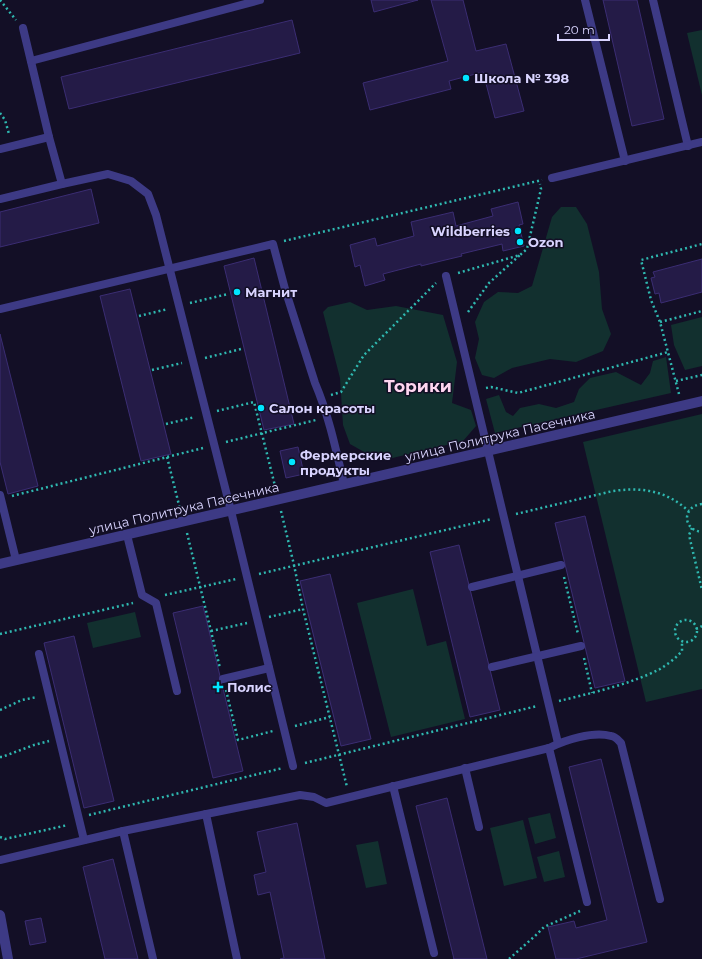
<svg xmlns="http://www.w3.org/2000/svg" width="702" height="959" font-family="Montserrat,sans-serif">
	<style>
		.green { fill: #12302f }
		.building { fill: #241b47; stroke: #3b2d73 }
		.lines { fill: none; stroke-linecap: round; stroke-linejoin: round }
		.path { stroke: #2fb8b0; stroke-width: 2.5; stroke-dasharray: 2 3; stroke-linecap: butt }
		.service { stroke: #3d3a85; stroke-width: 8 }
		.minor { stroke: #3d3a85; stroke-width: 10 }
		.poi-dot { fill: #00e5ff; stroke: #130f26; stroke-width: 1.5 }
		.labels { text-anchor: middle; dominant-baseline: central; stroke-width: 3; stroke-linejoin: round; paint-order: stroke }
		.poi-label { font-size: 13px; font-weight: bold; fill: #d9d4ff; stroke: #130f26; text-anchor: start }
		.street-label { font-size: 13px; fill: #d9d4ff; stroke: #130f26 }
		.district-label { font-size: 17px; font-weight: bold; fill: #ffd6f0; stroke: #130f26 }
	</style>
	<rect width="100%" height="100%" fill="#130f26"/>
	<g class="green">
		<polygon points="702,30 702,95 687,33"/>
		<polygon points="561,207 576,207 587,224 599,272 602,309 611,334 603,351 576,362 550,359 512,368 494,378 482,375 475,358 479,339 475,322 484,302 498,292 518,293 532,286 552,217"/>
		<polygon points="350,302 367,310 396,306 443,315 457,362 452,403 471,410 476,426 463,441 380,461 350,444 343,425 340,378 323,312 328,307"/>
		<polygon points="702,317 702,366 685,370 674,345 671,325"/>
		<polygon points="666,357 671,393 495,433 486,399 499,395 506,412 513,416 520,408 539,404 556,408 574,402 579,389 590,378 616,372 641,385 650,373 653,361"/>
		<polygon points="702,414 702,689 646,702 583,442"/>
		<polygon points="413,589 427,646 446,641 465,719 391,737 357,603"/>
		<polygon points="135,612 141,637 93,648 87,623"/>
		<polygon points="550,813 556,838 535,844 528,818"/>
		<polygon points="523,820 537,878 504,886 490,828"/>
		<polygon points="378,841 387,884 366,888 356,845"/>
		<polygon points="559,851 565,877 544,882 537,857"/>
	</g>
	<g class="building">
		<polygon points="371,0 418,0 374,12"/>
		<polygon points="431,0 463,0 476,51 506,44 524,111 495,118 483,72 449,81 451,89 370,110 363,83 448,61"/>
		<polygon points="603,0 637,0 664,119 632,126"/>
		<polygon points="292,20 300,53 69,109 61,77"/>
		<polygon points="91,189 99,223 0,247 0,212"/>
		<polygon points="518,202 523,224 519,225 524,246 503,251 502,244 461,254 462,256 441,261 421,266 421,264 383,274 385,280 365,286 360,265 355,267 350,245 375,238 377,246 414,236 411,222 453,212 456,226 493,216 491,209"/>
		<polygon points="254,258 294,424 264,430 224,266"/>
		<polygon points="702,259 702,292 661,303 659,293 655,294 651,278 655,277 653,272"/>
		<polygon points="130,289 171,454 141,461 100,296"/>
		<polygon points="0,334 38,486 8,494 0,462"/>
		<polygon points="298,447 304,474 286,478 280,451"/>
		<polygon points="585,516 625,681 595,688 555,523"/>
		<polygon points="459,545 500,710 470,717 430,552"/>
		<polygon points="330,574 371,739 341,746 300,581"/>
		<polygon points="203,606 243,771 213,778 173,613"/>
		<polygon points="74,636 114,801 84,808 44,643"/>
		<polygon points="601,759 647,942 576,959 556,959 548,927 574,921 576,928 607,920 569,767"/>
		<polygon points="447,798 487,959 453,959 454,959 416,806"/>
		<polygon points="297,823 325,959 280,959 284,958 270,892 258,895 254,875 266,872 257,832"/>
		<polygon points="113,859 138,959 105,959 83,867"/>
		<polygon points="41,918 46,942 30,945 25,921"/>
	</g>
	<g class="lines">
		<g class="path">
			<polyline points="0,0 16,20"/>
			<polyline points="0,113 5,120 9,134"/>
			<polyline points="284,241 542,180"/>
			<polyline points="458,273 520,255 527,249 541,189 540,184"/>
			<polyline points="190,303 228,294"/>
			<polyline points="468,312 489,283 520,255"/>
			<polyline points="139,316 168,309"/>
			<polyline points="660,322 702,311"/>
			<polyline points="205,358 241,349"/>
			<polyline points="152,370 182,363"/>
			<polyline points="676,381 702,375"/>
			<polyline points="486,388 491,387 518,393 668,352"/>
			<polyline points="679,394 660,322 651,300 641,260 702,244"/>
			<polyline points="331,395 341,392 364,355 436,283"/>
			<polyline points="217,411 254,402 275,486"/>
			<polyline points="166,424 195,417"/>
			<polyline points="226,442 316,420"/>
			<polyline points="167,457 180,509"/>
			<polyline points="12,496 203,448"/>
			<path d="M 702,504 C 682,506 682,530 702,532"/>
			<polyline points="281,511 294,565 303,609 347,787"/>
			<path d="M 516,514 L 613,491 C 635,488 655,489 674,500 C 679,503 684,507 689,511"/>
			<polyline points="692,528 689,535 702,590"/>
			<polyline points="187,533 220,668"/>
			<polyline points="259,574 492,519"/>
			<polyline points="564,577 578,634"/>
			<polyline points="165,595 236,579"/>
			<polyline points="269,617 303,609"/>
			<circle cx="686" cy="631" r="11"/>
			<polyline points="696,629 702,626"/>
			<polyline points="211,631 247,623"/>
			<polyline points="0,634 133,603"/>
			<polyline points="584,658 592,693"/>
			<polyline points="226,690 238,740 273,731"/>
			<path d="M 559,701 C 592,693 631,684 660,669 C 668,664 676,658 682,651 L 682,642"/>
			<polyline points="0,710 22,700 37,697"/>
			<polyline points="295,726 330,717"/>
			<polyline points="0,757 2,757 34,745 49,741"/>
			<polyline points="305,763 537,706"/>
			<polyline points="89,815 283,768"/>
			<polyline points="0,837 5,839 68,825"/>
			<polyline points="509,959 535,936 544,927 580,911"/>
		</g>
		<g class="service">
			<polyline points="585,0 625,161"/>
			<polyline points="653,0 688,146"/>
			<polyline points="23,28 49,137 62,184"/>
			<polyline points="31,61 260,0"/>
			<polyline points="0,149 49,137"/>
			<polyline points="552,178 702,142"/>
			<polyline points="0,199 62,184 108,174 131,181 148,194 156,215 231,511 293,766"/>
			<polyline points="446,276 558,743"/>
			<path d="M 0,309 L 273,244 L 285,289 L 315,383 C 329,416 336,450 344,484"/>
			<polyline points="0,495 16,560"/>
			<polyline points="127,535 142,595 156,603 177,691"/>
			<polyline points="472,587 561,565"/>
			<polyline points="39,654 84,840"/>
			<polyline points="492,667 581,646"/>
			<polyline points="223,679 269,668"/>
			<polyline points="549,748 587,902"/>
			<polyline points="465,768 479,827"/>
			<polyline points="393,786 434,953"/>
			<polyline points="206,814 237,959"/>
			<polyline points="123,831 153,959"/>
			<path d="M 0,860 L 123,831 L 300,795 L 314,797 L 326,803 L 549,748 C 565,740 593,731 611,736 C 615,736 618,740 621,743 L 660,899"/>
		</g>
		<g class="minor">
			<polyline points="0,564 702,401"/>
			<polyline points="0,915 8,959"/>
		</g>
	</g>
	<g class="poi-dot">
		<circle cx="466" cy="78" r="4"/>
		<circle cx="518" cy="231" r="4"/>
		<circle cx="520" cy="242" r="4"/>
		<circle cx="237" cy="292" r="4"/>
		<circle cx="261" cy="408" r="4"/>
		<circle cx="292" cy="462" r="4"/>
		<path d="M216 681h4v4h4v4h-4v4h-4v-4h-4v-4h4z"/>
	</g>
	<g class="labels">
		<g class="poi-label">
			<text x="474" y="78">Школа № 398</text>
			<text x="510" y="231" text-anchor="end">Wildberries</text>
			<text x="528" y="242">Ozon</text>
			<text x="245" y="292">Магнит</text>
			<text x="269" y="408">Салон красоты</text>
			<text x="300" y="455">Фермерские<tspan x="300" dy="15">продукты</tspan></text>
			<text x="227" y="687">Полис</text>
		</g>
		<g class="street-label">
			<text transform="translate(500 435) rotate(-13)">улица Политрука Пасечника</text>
			<text transform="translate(184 508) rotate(-13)">улица Политрука Пасечника</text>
		</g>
		<g class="district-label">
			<text x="418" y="386">Торики</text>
		</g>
	</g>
	<path d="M558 34v6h51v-6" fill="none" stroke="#d9d4ff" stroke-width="2"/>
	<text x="564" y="34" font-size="12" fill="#d9d4ff" stroke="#130f26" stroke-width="3" paint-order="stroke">20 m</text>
</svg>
